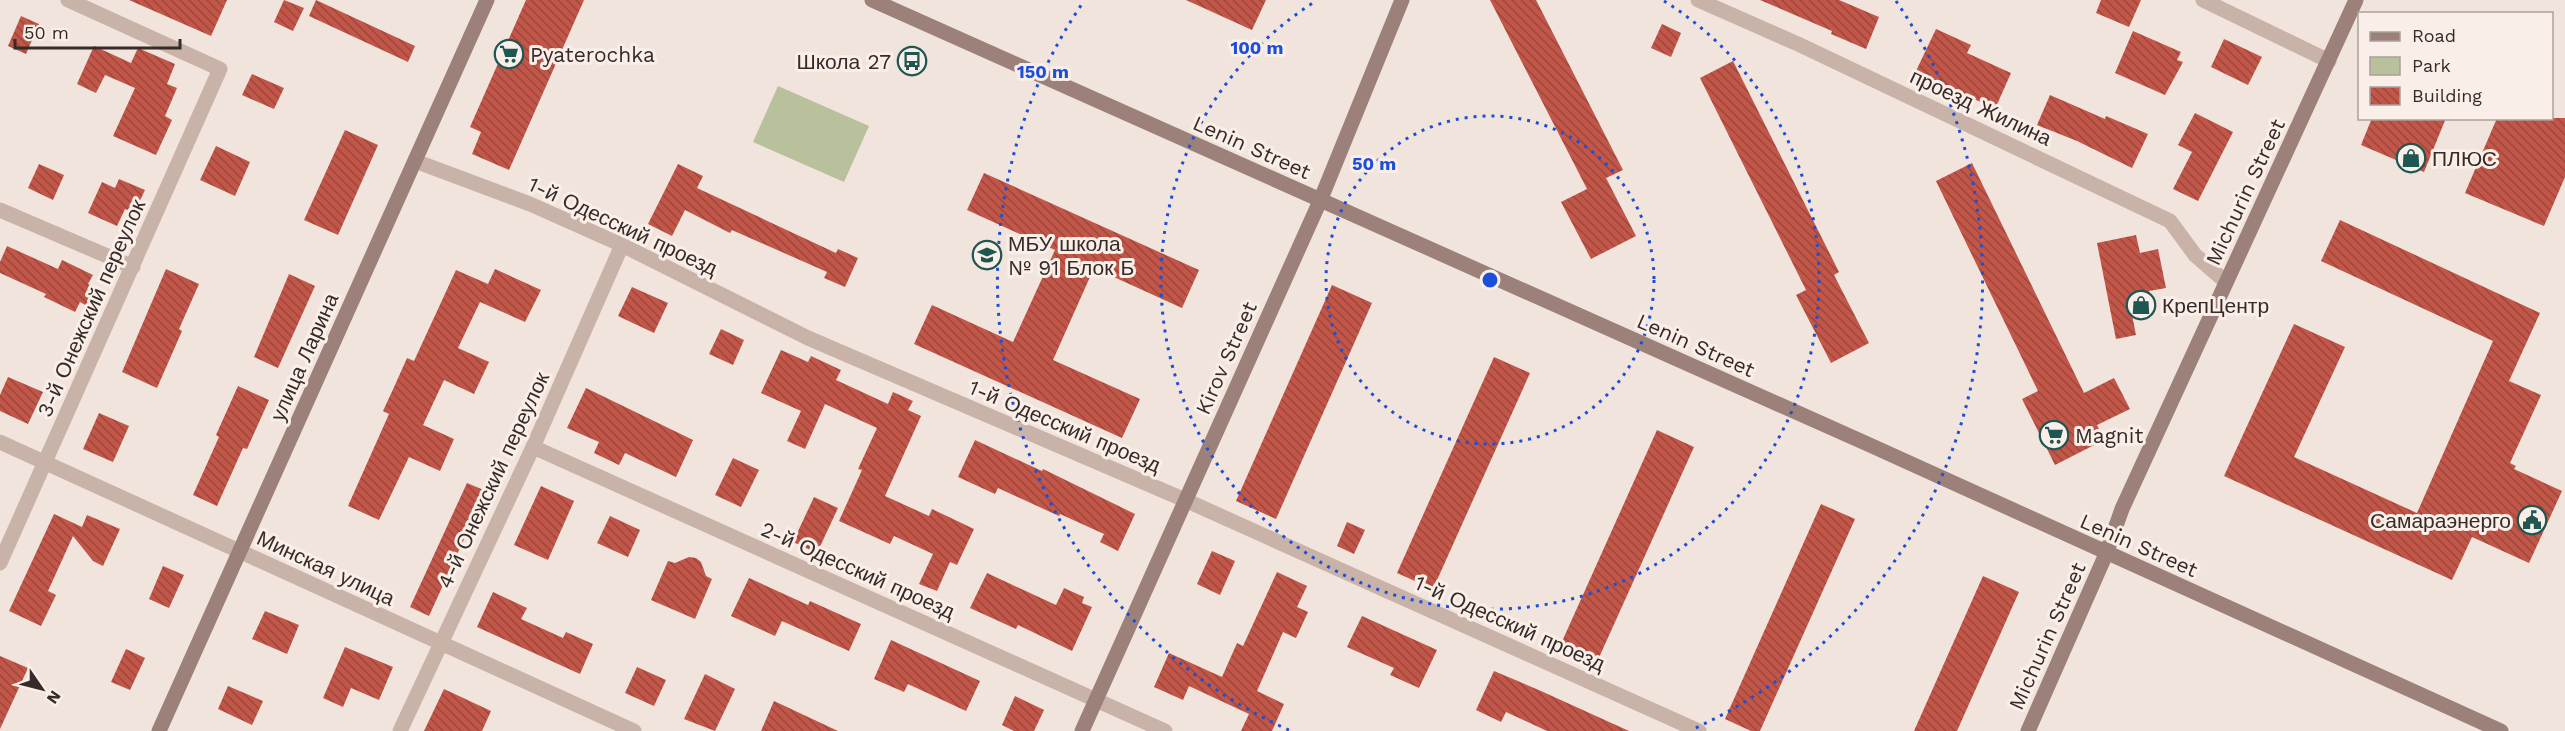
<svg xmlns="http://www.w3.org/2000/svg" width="2565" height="731" font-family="'Work Sans',sans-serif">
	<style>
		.park { fill: #b9c09c }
		.building { fill: url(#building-back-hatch) }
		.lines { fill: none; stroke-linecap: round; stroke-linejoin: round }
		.street { stroke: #c9b3a8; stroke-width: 15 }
		.secondary { stroke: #9c817a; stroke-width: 15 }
		.ring { fill: none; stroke: #1d4ed8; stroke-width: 3; stroke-dasharray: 3 6 }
		.labels { text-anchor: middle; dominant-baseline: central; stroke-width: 6; stroke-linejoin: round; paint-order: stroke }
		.poi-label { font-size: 21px; fill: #362b28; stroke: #f9efe8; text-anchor: start }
		.street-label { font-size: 21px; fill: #362b28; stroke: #f9efe8 }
		.centre { fill: #1d4ed8; stroke: #f9efe8; stroke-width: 3 }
		.ring-label { font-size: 18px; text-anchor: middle; font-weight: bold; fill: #1d4ed8; stroke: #f9efe8; stroke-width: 6; stroke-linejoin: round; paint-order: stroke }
	</style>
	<defs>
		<pattern id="building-back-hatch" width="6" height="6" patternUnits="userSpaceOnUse" patternTransform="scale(1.5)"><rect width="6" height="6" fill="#c15649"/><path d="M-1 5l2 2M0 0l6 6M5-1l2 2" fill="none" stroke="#9e473d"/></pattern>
	</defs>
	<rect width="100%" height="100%" fill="#f1e4dc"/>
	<polygon class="park" points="778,86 869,126 844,182 753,142"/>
	<g class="building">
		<polygon points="129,0 227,0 211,36"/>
		<polygon points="284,0 304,8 293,31 274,22"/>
		<polygon points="316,0 415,46 408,62 309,16"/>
		<polygon points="526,0 584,0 509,170 472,154 481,132 470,127"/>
		<polygon points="1186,0 1266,0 1252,30"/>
		<polygon points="1490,0 1536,0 1623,170 1606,178 1636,236 1591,259 1561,202 1587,189"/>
		<polygon points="1760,0 1839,0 1879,17 1866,49 1831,34 1832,31"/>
		<polygon points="2101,0 2141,0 2129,27 2096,13"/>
		<polygon points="21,16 39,24 26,54 8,46"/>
		<polygon points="1662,24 1681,33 1671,57 1651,48"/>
		<polygon points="1936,29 1971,45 1967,53 2011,73 1995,109 1916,71"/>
		<polygon points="2133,31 2181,52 2177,60 2183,62 2165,95 2115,73"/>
		<polygon points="2224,39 2262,57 2248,85 2211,67"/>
		<polygon points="94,46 131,63 138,48 175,64 167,84 177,88 165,116 172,120 156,155 113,136 135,88 105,75 96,93 77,84"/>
		<polygon points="1733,61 1839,272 1834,275 1869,343 1831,363 1796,295 1806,290 1700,78"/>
		<polygon points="252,74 284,88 274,109 242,95"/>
		<polygon points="2050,95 2105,119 2106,116 2148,134 2132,168 2077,141 2037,125"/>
		<polygon points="2195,113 2233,132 2198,201 2173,189 2192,152 2178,145"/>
		<polygon points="2372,118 2446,118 2424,172 2361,145"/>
		<polygon points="2497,118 2565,118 2565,177 2544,226 2465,193"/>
		<polygon points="345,130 378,145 338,235 304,220"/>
		<polygon points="216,146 250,162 235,196 200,180"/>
		<polygon points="1972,163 2084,393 2114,378 2130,409 2097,425 2104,440 2055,465 2022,399 2038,391 1936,181"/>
		<polygon points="39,164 64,175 53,200 28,188"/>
		<polygon points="678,164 703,176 697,188 836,253 838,249 858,258 845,287 824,278 827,272 732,230 730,233 685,210 672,236 648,224"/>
		<polygon points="984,173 1199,270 1182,308 1094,268 1053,360 1140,399 1122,438 914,344 932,305 1013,342 1055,250 967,210"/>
		<polygon points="119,179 145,190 134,213 125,209 117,226 88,213 102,182 115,188"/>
		<polygon points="2340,220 2540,313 2509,381 2541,395 2510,463 2516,466 2514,469 2562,491 2529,563 2472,537 2452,580 2224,476 2294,324 2345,347 2294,457 2417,513 2493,341 2321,261"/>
		<polygon points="2136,235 2140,253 2158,249 2166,288 2149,291 2153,310 2132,315 2136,335 2116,339 2097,243"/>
		<polygon points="7,246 58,269 62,260 93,275 88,284 95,287 87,306 80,302 75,312 44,297 46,294 0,273 0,262"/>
		<polygon points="166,269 199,284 179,329 182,331 157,388 122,372"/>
		<polygon points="495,269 541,290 525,322 480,302 458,348 489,362 474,394 444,380 423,425 454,439 440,471 409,457 379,520 348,506 389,414 383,411 395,385 407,358 414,361 456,270 488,284"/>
		<polygon points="289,274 315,286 278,368 254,357"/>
		<polygon points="1332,285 1372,303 1276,519 1236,501"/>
		<polygon points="632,287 668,303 654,333 618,316"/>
		<polygon points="721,329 744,340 733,365 709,354"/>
		<polygon points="781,350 808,362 811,356 841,370 836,380 888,404 893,392 913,401 908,410 921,416 885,496 929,516 932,509 974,529 957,565 950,562 937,591 919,584 933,554 894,536 890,544 839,521 862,470 858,469 877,428 825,404 805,449 787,441 801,411 761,393"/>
		<polygon points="1494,357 1530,373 1433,589 1397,573"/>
		<polygon points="8,377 43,392 28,424 0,411 0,395"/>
		<polygon points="238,386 269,400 247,449 243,448 217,506 193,495 219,437 216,435"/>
		<polygon points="586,388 693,440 676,477 625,453 619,465 594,453 599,442 567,428"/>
		<polygon points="99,413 129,426 113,462 83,449"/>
		<polygon points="1657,430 1694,447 1597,662 1560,646"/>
		<polygon points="975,440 1042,471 1043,469 1135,514 1118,551 1100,542 1104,534 1060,514 1059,516 998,488 995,494 958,477"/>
		<polygon points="733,458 759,470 741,507 715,495"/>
		<polygon points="467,483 486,491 429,616 410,607"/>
		<polygon points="541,486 574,501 548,560 514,545"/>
		<polygon points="814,497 838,508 817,553 793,542"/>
		<polygon points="1821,504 1855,519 1760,731 1751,731 1725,719"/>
		<polygon points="54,514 82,527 87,515 120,529 103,566 93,561 73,536 48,591 56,595 41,626 9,611"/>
		<polygon points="610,516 640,530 628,557 597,543"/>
		<polygon points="1347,522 1365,530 1354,554 1337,546"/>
		<polygon points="1212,551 1235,561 1220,595 1197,584"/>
		<polygon points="689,557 696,558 701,562 706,576 712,579 695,619 651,600 668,561 675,563"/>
		<polygon points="163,566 184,575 169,608 149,599"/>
		<polygon points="1277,572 1307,586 1297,607 1308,612 1296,638 1283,632 1257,691 1284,704 1272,731 1241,731 1249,714 1189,686 1183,700 1154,687 1169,653 1222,677 1237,643 1243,646"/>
		<polygon points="987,573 1056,605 1064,588 1084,597 1082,603 1092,607 1072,651 1018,625 1016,629 970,608"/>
		<polygon points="1983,576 2019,592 1957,731 1914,731"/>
		<polygon points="749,578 808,605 810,601 861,624 849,651 782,621 775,636 731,616"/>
		<polygon points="493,592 527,608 521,619 563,638 566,632 593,644 580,674 477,627"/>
		<polygon points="265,611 299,625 287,654 252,639"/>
		<polygon points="1362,616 1437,650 1419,688 1390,675 1394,668 1347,647"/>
		<polygon points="891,640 980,681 966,711 908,684 904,692 874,679"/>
		<polygon points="345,647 393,667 379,700 351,688 343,707 323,698"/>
		<polygon points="126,649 145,658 130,690 111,682"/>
		<polygon points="0,656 28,668 0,729"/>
		<polygon points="637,667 666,680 654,706 625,693"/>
		<polygon points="1494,671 1541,691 1629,731 1547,731 1506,712 1501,722 1476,710"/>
		<polygon points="705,674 735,689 715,731 684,719"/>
		<polygon points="228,686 263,701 252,725 218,709"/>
		<polygon points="444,689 491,711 482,731 424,731"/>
		<polygon points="1015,696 1044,710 1034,731 1014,731 1002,725"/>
		<polygon points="774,701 838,731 761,731"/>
	</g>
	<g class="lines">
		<g class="street">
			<polyline points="1698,0 1798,44 2170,221 2195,255 2226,282"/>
			<polyline points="2203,0 2329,61"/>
			<polyline points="415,161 530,204 622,245 808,338 1185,500 1699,731"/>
			<polyline points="0,210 133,267"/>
			<polyline points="0,442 634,731"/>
			<polyline points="533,447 1165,731"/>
			<polyline points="0,563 220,69 68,0"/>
			<polyline points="400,731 533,447 622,245"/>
		</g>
		<g class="secondary">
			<polyline points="872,0 1872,446 2501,731"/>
			<polyline points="159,731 487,0"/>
			<polyline points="1082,731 1320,201 1402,0"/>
			<polyline points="2028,731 2106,554 2122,509 2356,0"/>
		</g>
	</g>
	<g class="ring">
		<circle cx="1490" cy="280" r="164"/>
		<path d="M1664 1A329 329 0 1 1 1316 1"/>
		<path d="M1289 730A493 493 0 0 1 1084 1M1896 1A493 493 0 0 1 1691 730"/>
	</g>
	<defs>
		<g id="supermarket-ring" transform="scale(1.5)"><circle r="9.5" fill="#f9efe8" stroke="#1f5652" stroke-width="1.5"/><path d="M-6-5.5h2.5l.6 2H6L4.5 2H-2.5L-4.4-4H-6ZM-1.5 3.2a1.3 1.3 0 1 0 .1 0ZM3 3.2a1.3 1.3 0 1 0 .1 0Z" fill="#1f5652"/></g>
		<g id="bus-ring" transform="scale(1.5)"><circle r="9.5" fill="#f9efe8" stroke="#1f5652" stroke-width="1.5"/><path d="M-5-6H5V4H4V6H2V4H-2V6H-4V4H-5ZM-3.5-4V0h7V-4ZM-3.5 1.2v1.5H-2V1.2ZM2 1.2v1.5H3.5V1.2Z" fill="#1f5652"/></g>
		<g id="shop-ring" transform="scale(1.5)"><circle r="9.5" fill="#f9efe8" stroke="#1f5652" stroke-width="1.5"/><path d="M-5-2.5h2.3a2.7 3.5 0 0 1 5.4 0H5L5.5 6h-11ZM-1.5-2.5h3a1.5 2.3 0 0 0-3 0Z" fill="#1f5652"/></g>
		<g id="school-ring" transform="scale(1.5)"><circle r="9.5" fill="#f9efe8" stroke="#1f5652" stroke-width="1.5"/><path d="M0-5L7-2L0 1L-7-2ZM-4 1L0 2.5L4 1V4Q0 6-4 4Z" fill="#1f5652"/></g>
		<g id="civic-ring" transform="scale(1.5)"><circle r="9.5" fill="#f9efe8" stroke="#1f5652" stroke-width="1.5"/><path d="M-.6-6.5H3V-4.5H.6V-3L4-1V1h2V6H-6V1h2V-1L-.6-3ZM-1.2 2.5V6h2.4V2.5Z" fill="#1f5652"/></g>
	</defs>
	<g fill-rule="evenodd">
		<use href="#supermarket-ring" x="509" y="54"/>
		<use href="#bus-ring" x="912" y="61"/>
		<use href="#shop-ring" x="2411" y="158"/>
		<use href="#school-ring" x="987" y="255"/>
		<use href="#shop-ring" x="2141" y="305"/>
		<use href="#supermarket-ring" x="2054" y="435"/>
		<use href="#civic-ring" x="2532" y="520"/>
	</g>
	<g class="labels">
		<g class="poi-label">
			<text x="530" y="54">Pyaterochka</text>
			<text x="891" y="61" text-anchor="end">Школа 27</text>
			<text x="2432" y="158">ПЛЮС</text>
			<text x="1008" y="243">МБУ школа<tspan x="1008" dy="24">№ 91 Блок Б</tspan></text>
			<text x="2162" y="305">КрепЦентр</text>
			<text x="2075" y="435">Magnit</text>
			<text x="2511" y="520" text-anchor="end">Самараэнерго</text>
		</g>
		<g class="street-label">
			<text transform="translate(1981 107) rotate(25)">проезд Жилина</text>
			<text transform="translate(1252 147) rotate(24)">Lenin Street</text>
			<text transform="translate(2245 192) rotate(-65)">Michurin Street</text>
			<text transform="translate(623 226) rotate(25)">1-й Одесский проезд</text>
			<text transform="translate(91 308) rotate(-66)">3-й Онежский переулок</text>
			<text transform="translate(1696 345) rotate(24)">Lenin Street</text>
			<text transform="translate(304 357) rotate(-66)">улица Ларина</text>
			<text transform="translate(1226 358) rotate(-66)">Kirov Street</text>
			<text transform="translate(1065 426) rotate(23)">1-й Одесский проезд</text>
			<text transform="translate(493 480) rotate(-65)">4-й Онежский переулок</text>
			<text transform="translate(2139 545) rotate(24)">Lenin Street</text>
			<text transform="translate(326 568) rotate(25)">Минская улица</text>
			<text transform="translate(858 570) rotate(24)">2-й Одесский проезд</text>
			<text transform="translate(1510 623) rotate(24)">1-й Одесский проезд</text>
			<text transform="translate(2047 636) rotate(-66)">Michurin Street</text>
		</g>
	</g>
	<circle cx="1490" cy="280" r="9" class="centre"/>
	<g class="ring-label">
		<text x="1257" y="54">100 m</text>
		<text x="1043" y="78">150 m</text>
		<text x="1374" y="170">50 m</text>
	</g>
	<rect x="2358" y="12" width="195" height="108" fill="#f9efe8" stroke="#aba19b" stroke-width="1.5"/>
	<rect x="2370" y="32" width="30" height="9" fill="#9c817a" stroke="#aba19b" stroke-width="1.5"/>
	<text x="2412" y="42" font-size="18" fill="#362b28">Road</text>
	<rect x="2370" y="57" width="30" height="18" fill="#b9c09c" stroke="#aba19b" stroke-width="1.5"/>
	<text x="2412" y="72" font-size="18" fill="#362b28">Park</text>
	<rect x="2370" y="87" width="30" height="18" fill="url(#building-back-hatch)" stroke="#aba19b" stroke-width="1.5"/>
	<text x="2412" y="102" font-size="18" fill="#362b28">Building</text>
	<g transform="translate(42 689) rotate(125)" stroke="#f9efe8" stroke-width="4.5" paint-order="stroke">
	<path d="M0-4.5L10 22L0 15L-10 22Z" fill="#362b28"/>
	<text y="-9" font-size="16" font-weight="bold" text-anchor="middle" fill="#362b28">N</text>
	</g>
	<path d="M15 39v9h165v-9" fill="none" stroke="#362b28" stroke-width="3"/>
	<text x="24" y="39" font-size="18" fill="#362b28" stroke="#f9efe8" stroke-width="4.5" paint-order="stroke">50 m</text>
</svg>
